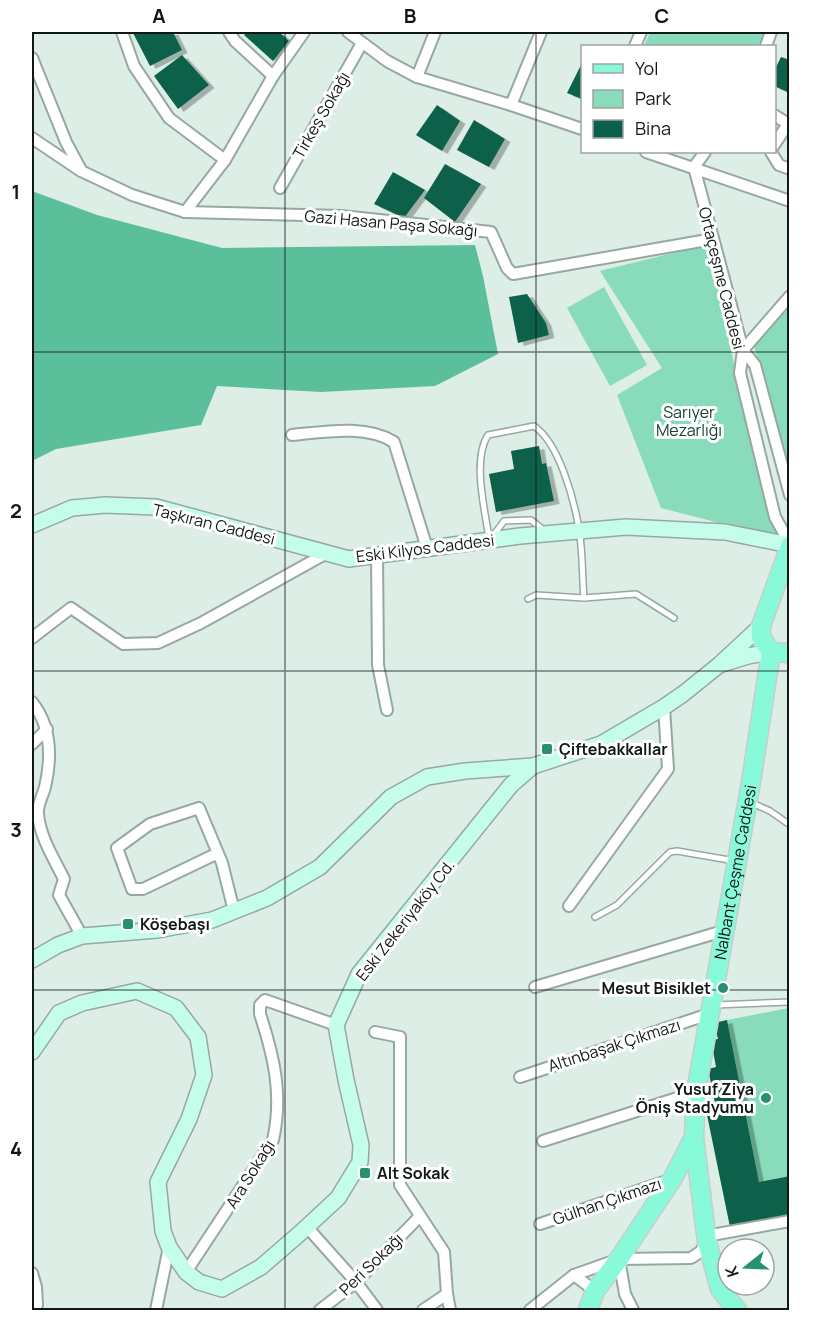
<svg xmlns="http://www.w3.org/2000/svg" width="821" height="1342" font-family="Manrope,sans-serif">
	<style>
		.green { fill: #88dbbb }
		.forest { fill: #5cbf9c }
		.building { fill: #0a6048; filter: url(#shadow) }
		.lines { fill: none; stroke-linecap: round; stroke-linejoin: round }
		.lane-casing { stroke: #97a8a0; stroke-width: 8 }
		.street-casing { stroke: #97a8a0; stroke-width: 14 }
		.secondary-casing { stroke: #97a8a0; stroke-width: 18 }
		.primary-casing { stroke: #cbcccc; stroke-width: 21 }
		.lane { stroke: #fff; stroke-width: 5 }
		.street { stroke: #fff; stroke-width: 10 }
		.secondary { stroke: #c4fdec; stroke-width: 15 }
		.primary { stroke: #89fad9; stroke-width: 18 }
		.grid { fill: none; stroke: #111815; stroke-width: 1.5; stroke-opacity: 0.55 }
		.poi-dot { fill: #259170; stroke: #fff; stroke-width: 2 }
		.labels { text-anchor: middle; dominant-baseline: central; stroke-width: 6; stroke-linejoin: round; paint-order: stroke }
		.street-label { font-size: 16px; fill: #111815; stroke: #fff }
		.park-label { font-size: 16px; fill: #184334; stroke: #fff }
		.poi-label { font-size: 16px; font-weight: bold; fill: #111815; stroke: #fff; text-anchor: start }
		.neatline { fill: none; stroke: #111815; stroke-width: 2 }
		.grid-label { font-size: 20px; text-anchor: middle; font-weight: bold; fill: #111815 }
	</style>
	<defs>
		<filter id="shadow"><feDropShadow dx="5.5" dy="3" stdDeviation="0" flood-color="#0004"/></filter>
	</defs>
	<rect width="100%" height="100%" fill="#ddeee7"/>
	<g class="green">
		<polygon points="650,32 768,32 761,46 644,46"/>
		<polygon points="709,244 739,388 782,539 661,508 617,395 662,368 600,271"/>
		<polygon points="604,287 647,365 610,386 567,308"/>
		<polygon points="789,307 789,476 754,346"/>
		<polygon points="789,1008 789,1176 759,1182 727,1020"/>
	</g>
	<polygon class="forest" points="32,191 97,215 222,248 475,245 483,276 498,354 435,386 321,392 217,386 201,425 56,449 32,461"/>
	<g class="building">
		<polygon points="136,32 173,32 182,50 150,66 133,33"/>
		<polygon points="248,32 279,32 289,41 273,61 244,35"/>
		<polygon points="182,55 209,85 178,109 154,76"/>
		<polygon points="781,57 790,60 790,93 774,86 774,71"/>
		<polygon points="582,63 582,99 567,93"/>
		<polygon points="437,105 460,121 442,151 416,135"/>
		<polygon points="474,120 505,139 489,167 457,150"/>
		<polygon points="445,164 481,184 455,222 424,198"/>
		<polygon points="393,172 425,190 404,218 374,204"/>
		<polygon points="527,294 546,323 549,335 518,343 509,297"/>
		<polygon points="539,446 542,464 546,463 554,501 496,512 489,474 514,469 511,451"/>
		<polygon points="727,1020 759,1182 790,1176 790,1215 730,1227 706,1110 716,1108 708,1069 716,1067 711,1040 718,1039 714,1023"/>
	</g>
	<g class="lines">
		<g class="lane-casing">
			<g id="lane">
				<polyline points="493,536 504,521 531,520 545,531"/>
				<path d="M 489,538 C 485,511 472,459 488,435 L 534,426 C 559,443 574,499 579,529 C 583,552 582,576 584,598"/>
				<polyline points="528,599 536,595 584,598 636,594 674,618"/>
				<polyline points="752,803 770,811 790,825"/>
				<polyline points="595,917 617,905 670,852 677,851 735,861"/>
				<polyline points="715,1005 790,1002"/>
			</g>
		</g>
		<g class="street-casing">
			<g id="street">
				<polyline points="122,32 134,66 169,118 225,160 273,76 304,32"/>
				<polyline points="229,32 235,41 273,76"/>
				<polyline points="348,32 387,61 417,77 511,105 582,129"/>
				<polyline points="635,46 641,32"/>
				<polyline points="766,46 771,32"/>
				<polyline points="32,58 66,142 81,170"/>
				<polyline points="417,77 435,32"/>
				<polyline points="511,105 541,32"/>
				<polyline points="774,115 790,125"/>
				<polyline points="32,138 81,171 132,195 185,212 225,160"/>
				<polyline points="774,145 788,124"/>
				<polyline points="646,152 790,201"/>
				<polyline points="705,152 694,167 743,350 740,373 775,517 790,544"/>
				<polyline points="771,152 779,165 790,169"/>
				<polyline points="280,188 362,43"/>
				<polyline points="185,212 342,216 491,232 507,268 513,274 713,239"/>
				<polyline points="743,350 755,365 790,495"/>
				<polyline points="743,350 790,296"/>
				<path d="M 292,435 C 324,432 366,424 394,442 L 427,548"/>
				<polyline points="377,555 378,665 387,710"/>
				<polyline points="32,638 71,608 123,644 158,643 201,623 327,553"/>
				<path d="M 32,702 C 51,726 52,757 45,787 C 43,795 37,805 38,814 C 40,837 54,859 64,879 L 59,895 L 82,936"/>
				<polyline points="32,744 47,729"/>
				<polyline points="218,853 143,889 132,889 117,848 150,824 199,808 222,863 234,911"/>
				<polyline points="569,906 668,769 664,707"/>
				<polyline points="535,987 723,931"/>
				<polyline points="375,1032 400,1037 400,1185 444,1252 447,1294 450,1310"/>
				<polyline points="520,1077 709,1014"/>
				<polyline points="543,1141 696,1092"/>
				<polyline points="540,1224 670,1180"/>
				<polyline points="307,1227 356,1282 377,1310"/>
				<polyline points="706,1236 790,1221"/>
				<polyline points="619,1259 625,1294 633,1310"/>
				<path d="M 186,1272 L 273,1140 C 283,1095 274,1057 260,1014 L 260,1005 L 265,1000 L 336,1025"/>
				<polyline points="32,1273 36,1287 37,1305"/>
				<polyline points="574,1275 595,1291"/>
				<polyline points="156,1310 169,1247"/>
				<polyline points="320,1310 356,1282 420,1216"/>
				<polyline points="423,1310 447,1294"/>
				<polyline points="530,1310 574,1275 619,1259 691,1258 700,1252 707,1242"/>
			</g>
		</g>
		<g class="secondary-casing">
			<g id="secondary">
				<polyline points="32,525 72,508 105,505 156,507 349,559 520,536 626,527 725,532 790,545"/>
				<polyline points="722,664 748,656 771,652"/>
				<polyline points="32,960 58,945 82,936 157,930 212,920 267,898 320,867 391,797 427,777 465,771 533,766 601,744 664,707 683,694 719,665 761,626"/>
				<polyline points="32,1052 59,1013 82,1003 137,991 176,1008 198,1037 204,1075 189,1119 158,1182 163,1231 169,1247 186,1272 199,1282 222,1289 261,1267 298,1235 338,1198 360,1162 361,1145 346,1080 336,1025 359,974 511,785 533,766"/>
			</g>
		</g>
		<g class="primary-casing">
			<g id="primary">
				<polyline points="771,652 761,637 761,626 790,546"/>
				<polyline points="771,652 790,653"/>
				<polyline points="694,1137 707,1242 720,1289 737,1310"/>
				<path id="s1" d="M 588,1310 L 595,1291 L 619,1259 L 673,1178 L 694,1137 L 696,1092 L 751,782 L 771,652"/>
			</g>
		</g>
		<use href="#lane" class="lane"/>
		<use href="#street" class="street"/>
		<use href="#secondary" class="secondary"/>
		<use href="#primary" class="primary"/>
	</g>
	<path class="grid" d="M 285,32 L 285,1310M 536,32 L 536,1310M 32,352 L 790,352M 32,671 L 790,671M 32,990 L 790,990"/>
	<g class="poi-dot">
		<rect x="541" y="743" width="12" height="12" rx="3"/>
		<rect x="122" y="918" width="12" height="12" rx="3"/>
		<circle cx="723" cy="988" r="6"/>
		<circle cx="766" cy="1098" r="6"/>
		<rect x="359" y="1167" width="12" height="12" rx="3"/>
	</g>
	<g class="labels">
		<g class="street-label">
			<text transform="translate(321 115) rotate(-60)">Tirkeş Sokağı</text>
			<text transform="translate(391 223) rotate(5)">Gazi Hasan Paşa Sokağı</text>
			<text transform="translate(722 278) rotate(76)">Ortaçeşme Caddesi</text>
			<text transform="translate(214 524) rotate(14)">Taşkıran Caddesi</text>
			<text transform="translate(425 548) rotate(-7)">Eski Kilyos Caddesi</text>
			<text stroke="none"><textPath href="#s1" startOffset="472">Nalbant Çeşme Caddesi</textPath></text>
			<text transform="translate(405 920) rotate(-52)">Eski Zekeriyaköy Cd.</text>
			<text transform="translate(614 1045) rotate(-18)">Altınbaşak Çıkmazı</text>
			<text transform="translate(250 1174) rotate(-58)">Ara Sokağı</text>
			<text transform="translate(607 1201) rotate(-19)">Gülhan Çıkmazı</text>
			<text transform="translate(371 1264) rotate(-44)">Peri Sokağı</text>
		</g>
		<g class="park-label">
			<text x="689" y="412">Sarıyer<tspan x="689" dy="18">Mezarlığı</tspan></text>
		</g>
		<g class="poi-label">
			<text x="559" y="749">Çiftebakkallar</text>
			<text x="140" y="924">Köşebaşı</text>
			<text x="711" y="988" text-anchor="end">Mesut Bisiklet</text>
			<text x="754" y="1089" text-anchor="end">Yusuf Ziya<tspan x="754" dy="18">Öniş Stadyumu</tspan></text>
			<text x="377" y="1173">Alt Sokak</text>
		</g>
	</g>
	<rect width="821" height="1342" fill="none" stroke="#ffffff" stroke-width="66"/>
	<rect x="581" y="45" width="195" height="108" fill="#ffffff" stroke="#a0a3a1" stroke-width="1.5"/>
	<rect x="593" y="64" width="30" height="9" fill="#89fad9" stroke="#a0a3a1" stroke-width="1.5"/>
	<text x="635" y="75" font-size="18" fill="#111815">Yol</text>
	<rect x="593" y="90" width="30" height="18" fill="#88dbbb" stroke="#a0a3a1" stroke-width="1.5"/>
	<text x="635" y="105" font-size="18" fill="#111815">Park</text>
	<rect x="593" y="120" width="30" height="18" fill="#0a6048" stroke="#a0a3a1" stroke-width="1.5"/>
	<text x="635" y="135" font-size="18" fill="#111815">Bina</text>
	<g transform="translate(746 1267) rotate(252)"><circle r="28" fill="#ffffff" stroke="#a0a3a1" stroke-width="1.5"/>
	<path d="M0-4.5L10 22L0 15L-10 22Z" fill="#259170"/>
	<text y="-9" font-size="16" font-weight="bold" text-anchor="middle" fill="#111815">K</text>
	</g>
	<rect x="33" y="33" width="755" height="1276" class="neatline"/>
	<g class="grid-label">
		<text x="159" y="23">A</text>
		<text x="410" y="23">B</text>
		<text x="662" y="23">C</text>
		<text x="16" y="199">1</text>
		<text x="16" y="518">2</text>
		<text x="16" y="837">3</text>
		<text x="16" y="1156">4</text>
	</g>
</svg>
